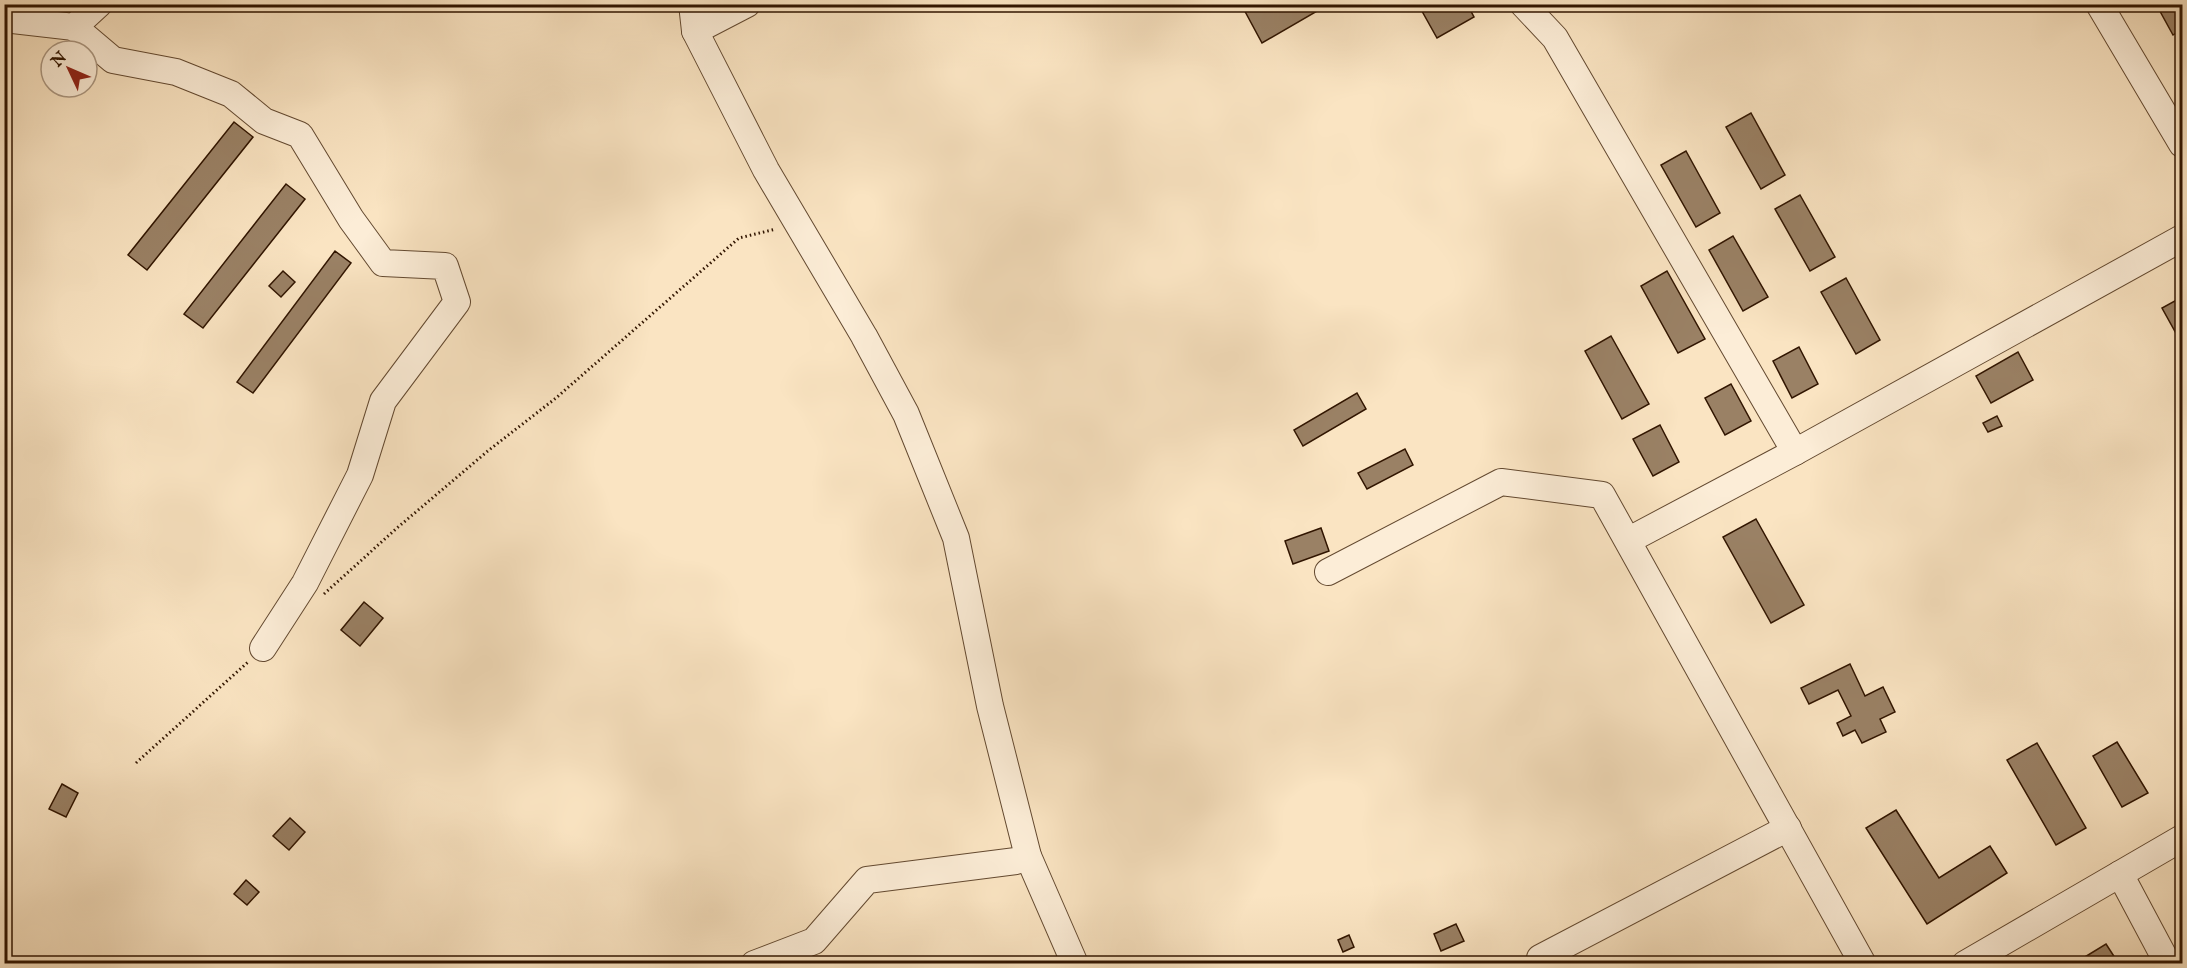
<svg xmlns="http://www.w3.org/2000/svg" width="2187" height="968" font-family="'IM FELL English',serif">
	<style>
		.building { fill: #9a8165; stroke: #311500; stroke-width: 1.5 }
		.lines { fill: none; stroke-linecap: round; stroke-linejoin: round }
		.minor-casing { stroke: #634930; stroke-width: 28 }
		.path { stroke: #311500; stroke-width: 3; stroke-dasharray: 1.5 3; stroke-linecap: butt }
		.minor { stroke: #fcedd7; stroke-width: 26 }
	</style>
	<rect width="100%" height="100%" fill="#fae4c2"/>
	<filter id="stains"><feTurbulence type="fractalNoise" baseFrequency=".00333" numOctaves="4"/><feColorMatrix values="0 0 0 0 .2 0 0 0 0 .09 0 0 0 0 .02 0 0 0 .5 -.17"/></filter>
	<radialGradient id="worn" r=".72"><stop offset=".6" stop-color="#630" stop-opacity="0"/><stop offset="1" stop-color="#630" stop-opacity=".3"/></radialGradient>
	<g class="building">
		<polygon points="1241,4 1316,4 1319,10 1262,43"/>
		<polygon points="1418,4 1467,4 1474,17 1437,38"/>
		<polygon points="2156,4 2182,4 2182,29 2173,35"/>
		<polygon points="1751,113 1785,175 1761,189 1726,127"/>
		<polygon points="234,122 253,137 147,270 128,255"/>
		<polygon points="1686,151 1720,213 1696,227 1661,165"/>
		<polygon points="286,184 305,199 203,328 184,314"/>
		<polygon points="1800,195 1835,257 1810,271 1775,209"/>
		<polygon points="1733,236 1768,297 1743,311 1709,250"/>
		<polygon points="335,251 351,263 253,393 237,382"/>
		<polygon points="283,271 295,282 281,297 269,286"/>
		<polygon points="1667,271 1705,339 1678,353 1641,286"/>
		<polygon points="1846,278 1880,340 1856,354 1821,292"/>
		<polygon points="2182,297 2182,344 2162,308"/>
		<polygon points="1611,336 1649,404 1622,419 1585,351"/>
		<polygon points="1799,347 1818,384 1792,398 1773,361"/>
		<polygon points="2018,352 2033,380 1991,403 1976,376"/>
		<polygon points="1731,384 1751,421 1725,435 1705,398"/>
		<polygon points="1357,393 1366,409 1303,446 1294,430"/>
		<polygon points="1997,416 2002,426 1988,432 1983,423"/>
		<polygon points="1660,425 1679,462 1653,476 1633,439"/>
		<polygon points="1405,449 1413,465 1367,489 1358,473"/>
		<polygon points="1756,519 1804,605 1771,623 1723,537"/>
		<polygon points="1321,528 1329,551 1293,564 1285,541"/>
		<polygon points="364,602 383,618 360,646 341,630"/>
		<polygon points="1850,664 1865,696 1883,687 1895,712 1880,719 1886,732 1862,743 1855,730 1843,736 1837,723 1851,716 1838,690 1809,704 1801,688"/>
		<polygon points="2117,742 2148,793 2122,807 2093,756"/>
		<polygon points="2037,743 2086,828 2056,845 2007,760"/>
		<polygon points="62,784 78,793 66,817 49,809"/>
		<polygon points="1896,810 1939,878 1990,846 2007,873 1927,924 1866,828"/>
		<polygon points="290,818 305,832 289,850 273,836"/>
		<polygon points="246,880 259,892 247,905 234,894"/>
		<polygon points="1456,924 1464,941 1441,951 1434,934"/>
		<polygon points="1349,935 1354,947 1343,952 1338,940"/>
		<polygon points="2106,944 2119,964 2076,964 2075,963"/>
	</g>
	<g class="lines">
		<g class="minor-casing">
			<g id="minor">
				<polyline points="692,4 695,31 766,170 864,336 906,414 956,538 990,706 1028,856 1075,964"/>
				<polyline points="1523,4 1555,38 1795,452"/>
				<polyline points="2099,4 2182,144"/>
				<polyline points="4,19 74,27 99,4"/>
				<polyline points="74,27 113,60 176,72 231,94 264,121 300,135 351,219 383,263 445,266 457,302 383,401 360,475 305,583 263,648"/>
				<polyline points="695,31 747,4"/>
				<polyline points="1629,540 1795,452 2182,238"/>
				<polyline points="1328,572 1501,482 1602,495 1863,964"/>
				<polyline points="2120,874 2168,964"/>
				<polyline points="1540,958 1788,828"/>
				<polyline points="754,964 814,941 867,880 1016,861 1028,856"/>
				<polyline points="1965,964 2182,838"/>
			</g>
		</g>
		<g class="path">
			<polyline points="324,594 397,528 489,450 556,398 739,238 776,229"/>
			<polyline points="136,763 248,662"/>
		</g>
		<use href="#minor" class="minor"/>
	</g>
	<rect width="2187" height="968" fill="none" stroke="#fae4c2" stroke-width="24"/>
	<rect x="6" y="6" width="2175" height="956" fill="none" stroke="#311500" stroke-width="3"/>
	<rect x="12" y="12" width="2163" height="944" fill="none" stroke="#311500" stroke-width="1.5"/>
	<g transform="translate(69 69) rotate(314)"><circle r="28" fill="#fcedd7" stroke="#ab9781" stroke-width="1.5"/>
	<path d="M0-4.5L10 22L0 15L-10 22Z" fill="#8f2418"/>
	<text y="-9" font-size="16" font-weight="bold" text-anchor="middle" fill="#311500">N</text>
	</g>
	<rect width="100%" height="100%" filter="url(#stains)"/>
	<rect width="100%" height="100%" fill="url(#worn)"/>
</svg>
